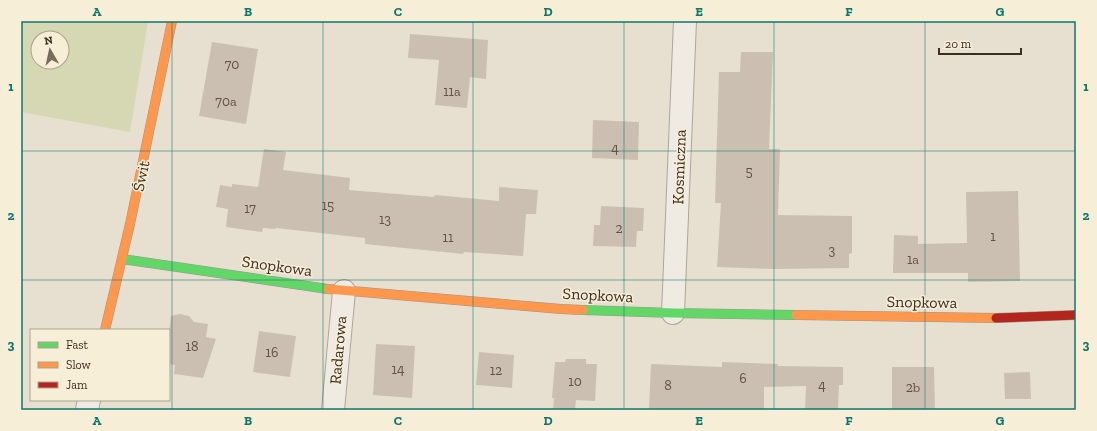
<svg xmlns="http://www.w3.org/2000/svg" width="1097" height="431" font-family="'Zilla Slab',serif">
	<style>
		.green { fill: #d6d7b3; fill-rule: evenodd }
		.building { fill: #cbbfb2 }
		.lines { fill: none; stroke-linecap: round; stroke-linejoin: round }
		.street-casing { stroke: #ada599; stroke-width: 24 }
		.fast-casing { stroke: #9c958a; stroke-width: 10 }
		.slow-casing { stroke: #9c958a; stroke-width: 10 }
		.jam-casing { stroke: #9c958a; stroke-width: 10 }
		.street { stroke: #efebe3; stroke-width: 22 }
		.fast { stroke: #63d668; stroke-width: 9 }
		.slow { stroke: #ff974d; stroke-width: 9 }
		.jam { stroke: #b3261e; stroke-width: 9 }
		.grid { fill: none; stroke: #0f766e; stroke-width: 1; stroke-opacity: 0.55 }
		.labels { text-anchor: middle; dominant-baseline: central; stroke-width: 3; stroke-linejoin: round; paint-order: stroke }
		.number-label { font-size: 14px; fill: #605244 }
		.street-label { font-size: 16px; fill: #3d2e20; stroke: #f7eed8 }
		.neatline { fill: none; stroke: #0f766e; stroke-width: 1.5 }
		.grid-label { font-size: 13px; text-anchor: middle; font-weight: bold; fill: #0f766e }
	</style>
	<rect width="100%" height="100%" fill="#e7e0d1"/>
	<path class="green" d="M 21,21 L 148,21 L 130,132 L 21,112 ZM 38,38 L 62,38 L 62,62 L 38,62 Z"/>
	<g class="building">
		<polygon points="410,34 488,40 486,79 470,77 467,108 435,105 439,60 408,58"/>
		<polygon points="212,42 258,49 246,124 199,116"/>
		<polygon points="741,52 773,52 769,149 780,149 778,215 852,216 852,253 849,254 849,268 773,269 717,267 721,203 715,203 719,72 740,72"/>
		<polygon points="593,120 639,122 638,160 592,158"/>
		<polygon points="264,149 286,152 283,170 350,178 349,190 434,197 435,195 499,201 499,187 538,190 536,214 526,214 523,256 464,252 463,254 365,244 365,238 276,228 275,229 263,228 262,232 226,227 228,209 216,207 220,185 232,187 232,184 258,187"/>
		<polygon points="1018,191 1020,281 968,282 968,273 893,273 894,235 918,236 918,244 967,243 966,192"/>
		<polygon points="601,206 644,208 643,231 637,231 636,247 593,246 594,225 600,225"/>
		<polygon points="180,314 189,316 194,322 208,324 206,337 216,339 203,378 174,374 175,365 169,364 169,332 171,316"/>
		<polygon points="259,331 296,336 290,377 253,372"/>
		<polygon points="376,344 415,346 412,398 373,395"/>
		<polygon points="479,352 514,355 512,388 476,385"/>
		<polygon points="566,359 586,359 586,364 597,364 595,401 576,400 575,410 553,410 554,398 552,398 555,362 565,362"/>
		<polygon points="722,362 778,364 778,366 843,367 843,385 839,385 838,410 805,410 806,386 764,387 764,410 649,410 651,364 722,367"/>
		<polygon points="892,367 934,367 935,410 892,410"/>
		<polygon points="1030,372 1031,399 1005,399 1004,373"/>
	</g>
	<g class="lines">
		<g class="street-casing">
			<g id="street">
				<polyline points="673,313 685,21"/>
				<polyline points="87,410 89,400"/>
				<polyline points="333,410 344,291"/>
			</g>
		</g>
		<g class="fast-casing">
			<g id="fast">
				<polyline points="122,259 328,289"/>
				<polyline points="583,310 673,313 796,315"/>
			</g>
		</g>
		<g class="slow-casing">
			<g id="slow">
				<polyline points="328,289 561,309 583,310"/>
				<polyline points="796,315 996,318"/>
				<polyline points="105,330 130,224 172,21"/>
			</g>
		</g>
		<g class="jam-casing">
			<polyline id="jam" points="996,318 1076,315"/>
		</g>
		<use href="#street" class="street"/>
		<use href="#fast" class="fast"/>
		<use href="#slow" class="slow"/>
		<use href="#jam" class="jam"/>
	</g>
	<path class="grid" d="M 172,21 L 172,410M 323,21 L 323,410M 473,21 L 473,410M 624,21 L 624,410M 774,21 L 774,410M 925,21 L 925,410M 21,151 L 1076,151M 21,280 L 1076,280"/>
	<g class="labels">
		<g class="number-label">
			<text x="232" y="64">70</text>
			<text x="452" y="91">11a</text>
			<text x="226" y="101">70a</text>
			<text x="615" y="148">4</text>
			<text x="749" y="171">5</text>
			<text x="328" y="205">15</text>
			<text x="250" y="208">17</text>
			<text x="385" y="219">13</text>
			<text x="619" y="228">2</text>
			<text x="993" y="236">1</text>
			<text x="448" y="237">11</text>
			<text x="832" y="250">3</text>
			<text x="913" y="259">1a</text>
			<text x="192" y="346">18</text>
			<text x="272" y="352">16</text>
			<text x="398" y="369">14</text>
			<text x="496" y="370">12</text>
			<text x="743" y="378">6</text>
			<text x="575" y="381">10</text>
			<text x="668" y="385">8</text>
			<text x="822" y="385">4</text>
			<text x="913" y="387">2b</text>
		</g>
		<g class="street-label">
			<text transform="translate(679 167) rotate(-88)">Kosmiczna</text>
			<text transform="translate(141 176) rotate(-78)">Świt</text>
			<text transform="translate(277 266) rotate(8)">Snopkowa</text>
			<text transform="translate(598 295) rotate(3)">Snopkowa</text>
			<text transform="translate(922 302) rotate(1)">Snopkowa</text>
			<text transform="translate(338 350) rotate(-85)">Radarowa</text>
		</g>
	</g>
	<rect width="1097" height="431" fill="none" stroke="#f7eed8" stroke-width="44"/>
	<rect x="30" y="329" width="140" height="72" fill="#f7eed8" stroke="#ada18e"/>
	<rect x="38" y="342" width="20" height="6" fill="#63d668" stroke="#ada18e"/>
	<text x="66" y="349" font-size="12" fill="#3d2e20">Fast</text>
	<rect x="38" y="362" width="20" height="6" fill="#ff974d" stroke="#ada18e"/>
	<text x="66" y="369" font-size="12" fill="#3d2e20">Slow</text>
	<rect x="38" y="382" width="20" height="6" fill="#b3261e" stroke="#ada18e"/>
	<text x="66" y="389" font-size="12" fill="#3d2e20">Jam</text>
	<g transform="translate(50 50) rotate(351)"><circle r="19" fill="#f7eed8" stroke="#ada18e"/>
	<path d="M0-3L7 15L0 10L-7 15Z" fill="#786c5e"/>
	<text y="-6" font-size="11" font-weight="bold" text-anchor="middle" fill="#3d2e20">N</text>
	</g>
	<path d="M939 48v6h82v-6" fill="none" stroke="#3d2e20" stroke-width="2"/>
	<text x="945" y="48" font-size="12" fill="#3d2e20" stroke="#f7eed8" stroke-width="3" paint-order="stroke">20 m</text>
	<rect x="22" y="22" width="1053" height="387" class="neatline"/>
	<g class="grid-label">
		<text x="97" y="16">A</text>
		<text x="248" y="16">B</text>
		<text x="398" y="16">C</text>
		<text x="548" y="16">D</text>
		<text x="699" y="16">E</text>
		<text x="849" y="16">F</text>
		<text x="1000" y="16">G</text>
		<text x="11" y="91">1</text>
		<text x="1086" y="91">1</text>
		<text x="11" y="220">2</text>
		<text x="1086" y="220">2</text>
		<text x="11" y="349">3</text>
		<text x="1086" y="349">3</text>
		<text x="97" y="425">A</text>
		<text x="248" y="425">B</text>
		<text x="398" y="425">C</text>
		<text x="548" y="425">D</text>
		<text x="699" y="425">E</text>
		<text x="849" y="425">F</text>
		<text x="1000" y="425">G</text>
	</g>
</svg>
